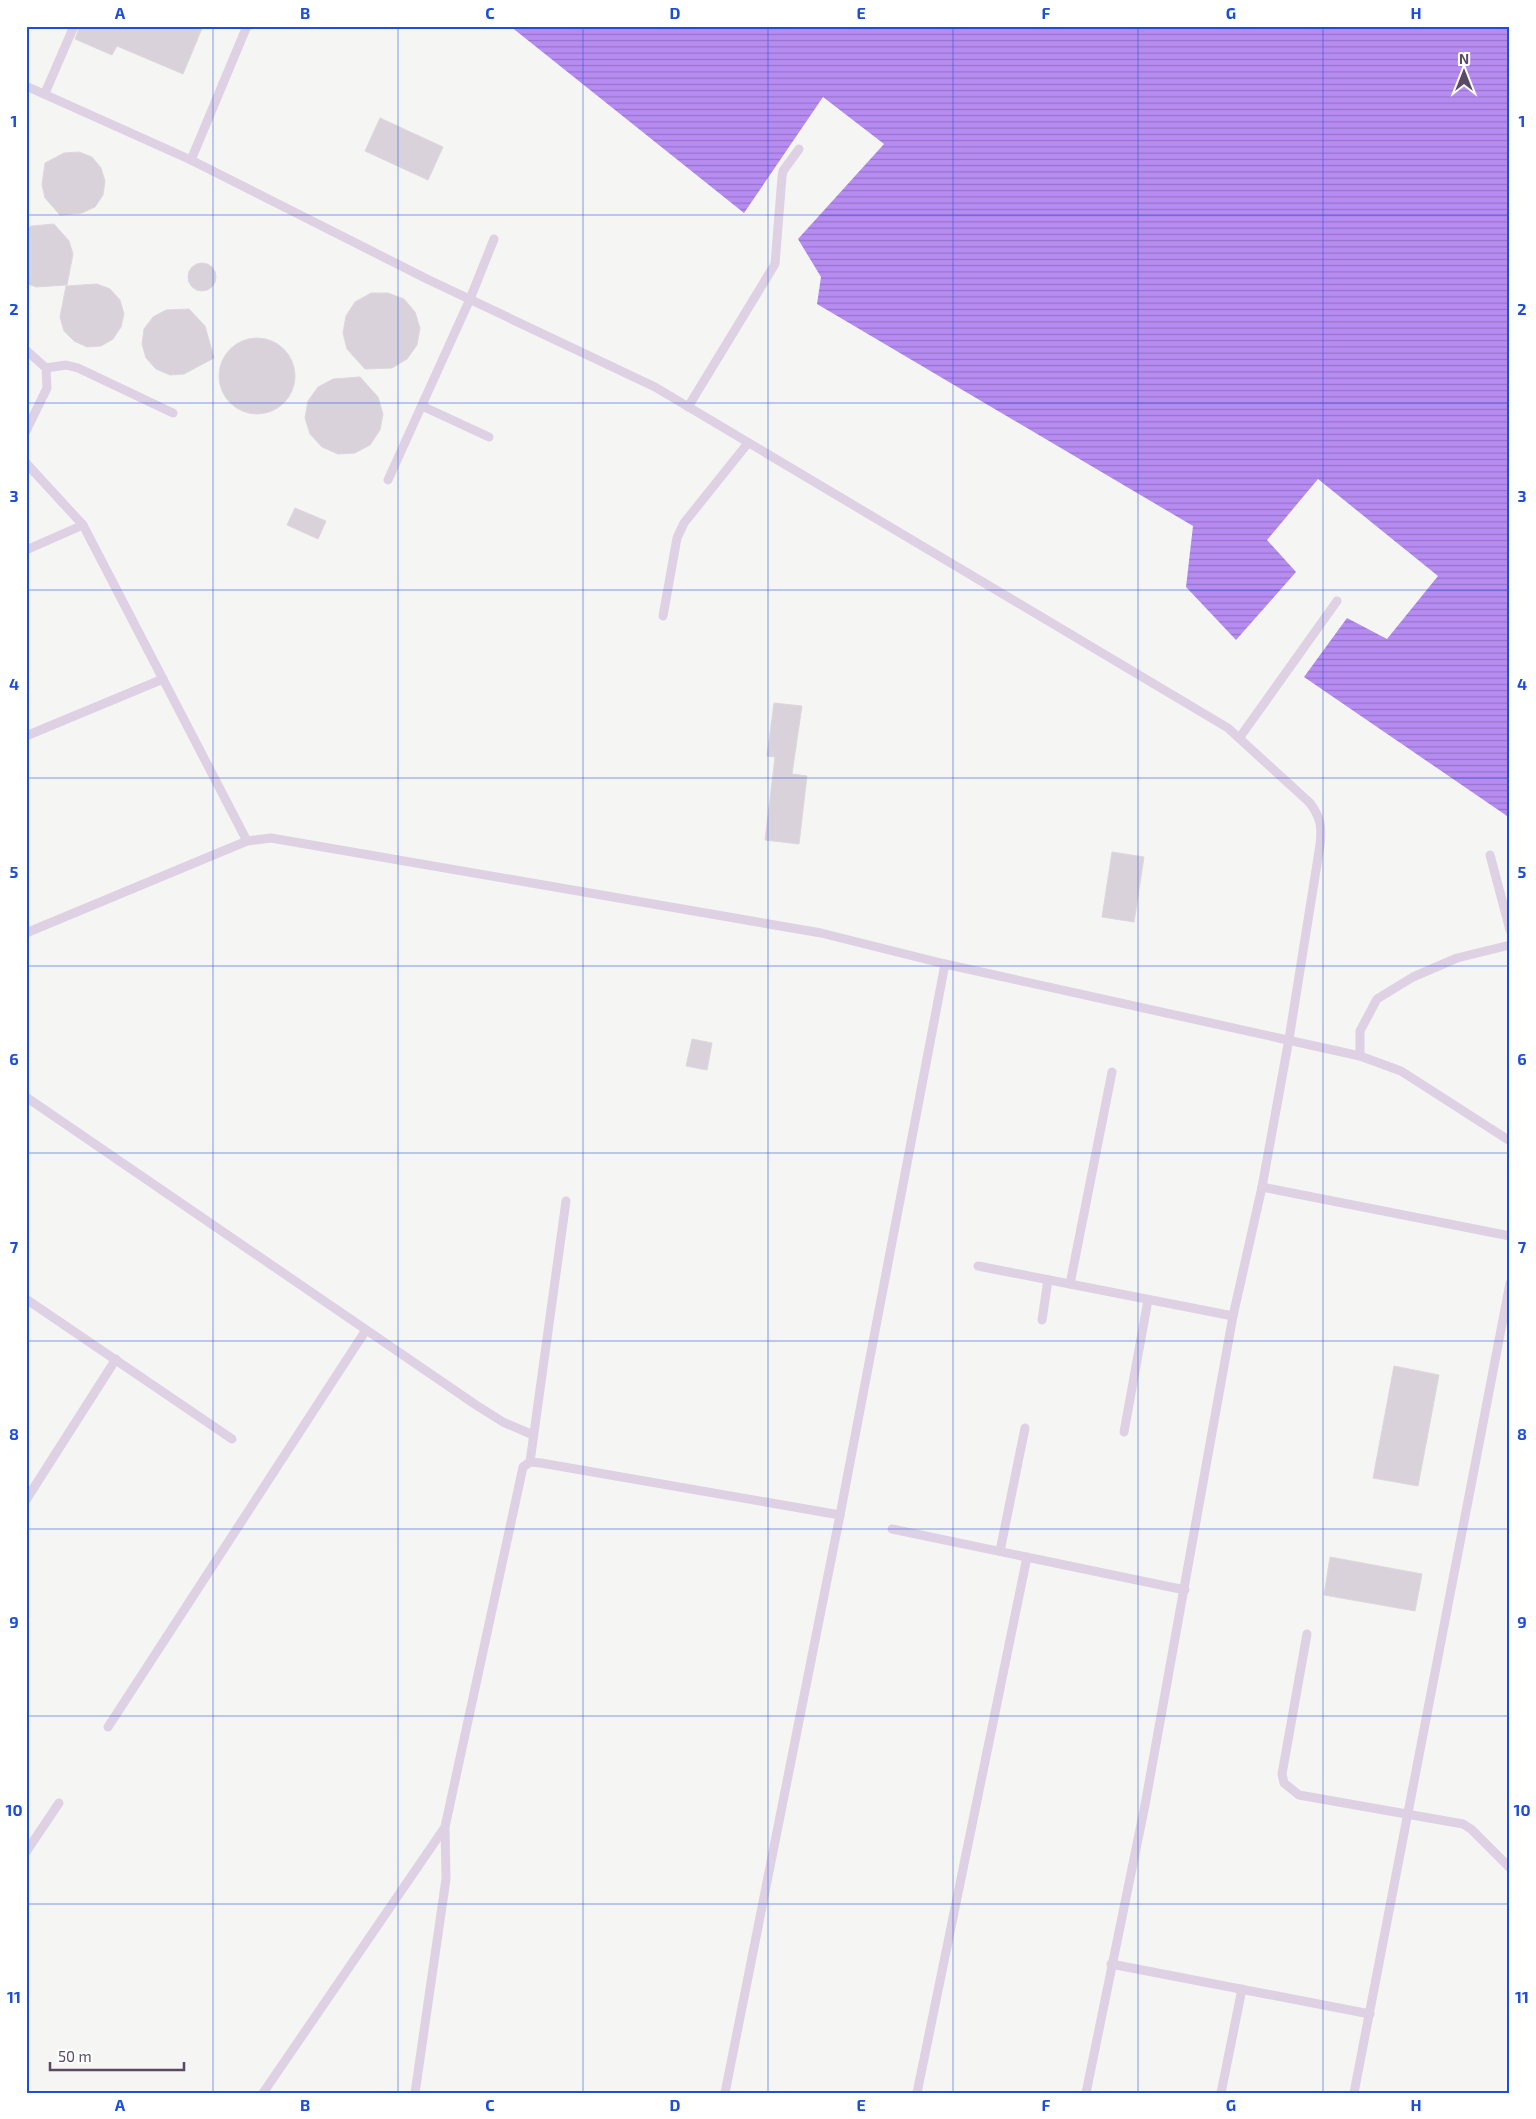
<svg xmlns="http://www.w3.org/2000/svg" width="1536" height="2119" font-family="'Exo 2',sans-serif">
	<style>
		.water { fill: url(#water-rules) }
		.building { fill: #d9d2da; stroke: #ded7de }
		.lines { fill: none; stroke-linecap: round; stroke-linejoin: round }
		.service { stroke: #ddd1e3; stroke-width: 9 }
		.grid { fill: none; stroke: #1d4ed8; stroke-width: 1; stroke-opacity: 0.55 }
		.neatline { fill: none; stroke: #1d4ed8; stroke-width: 2 }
		.grid-label { font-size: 16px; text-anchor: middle; font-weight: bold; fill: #1d4ed8 }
	</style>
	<defs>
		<pattern id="water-rules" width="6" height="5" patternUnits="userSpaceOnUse" patternTransform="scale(1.25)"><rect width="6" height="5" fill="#b68cf2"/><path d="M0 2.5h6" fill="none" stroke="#9774c7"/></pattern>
	</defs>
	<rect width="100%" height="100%" fill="#f5f5f3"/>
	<polygon class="water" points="510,26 1510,26 1510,818 1304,677 1347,618 1387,639 1438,576 1318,479 1267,540 1296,572 1236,640 1186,587 1193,526 817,304 821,277 798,239 884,144 823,97 744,213"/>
	<g class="building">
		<polygon points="80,26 203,26 183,74 117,46 112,55 75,39"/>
		<polygon points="380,118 443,147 428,180 365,151"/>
		<polygon points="79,152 92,157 101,168 105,181 103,195 95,207 82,213 60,215 45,198 42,185 45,163 64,153"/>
		<polygon points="54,224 69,241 73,254 67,285 36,287 26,283 26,229 32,226"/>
		<circle cx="202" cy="277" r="14"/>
		<polygon points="97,284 110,289 120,300 124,314 121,327 113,339 101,346 87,347 74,341 64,331 60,317 66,286"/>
		<polygon points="371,293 388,293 404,299 415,312 420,328 417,345 407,359 392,368 365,369 347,349 343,333 346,316 355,302"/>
		<polygon points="189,309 205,326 214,358 184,374 170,375 156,369 146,358 142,344 144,329 153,317 166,310"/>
		<circle cx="257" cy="376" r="38"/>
		<polygon points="360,377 378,397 383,414 380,430 370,445 355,453 338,454 322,447 310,434 305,418 308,401 318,387 333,379"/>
		<polygon points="295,508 326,521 318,539 287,525"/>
		<polygon points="774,703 802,706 792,774 807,776 799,844 765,840 775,757 767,756"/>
		<polygon points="1112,852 1144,857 1134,922 1102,917"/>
		<polygon points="692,1039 712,1043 707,1070 686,1066"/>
		<polygon points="1394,1366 1439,1375 1418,1486 1373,1478"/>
		<polygon points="1330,1557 1422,1574 1415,1611 1324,1595"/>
	</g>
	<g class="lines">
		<g class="service">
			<path d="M 26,86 L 191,160 L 429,280 L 655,387 L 1228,728 L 1310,803 C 1321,818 1322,827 1320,845 L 1289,1039 L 1262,1187 L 1233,1316 L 1145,1805 L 1086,2093"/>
			<polyline points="45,93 74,26"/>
			<polyline points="191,160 247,26"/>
			<polyline points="26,350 46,368 47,388 26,431"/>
			<polyline points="46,368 66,365 78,368 173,413"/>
			<polyline points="422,406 489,437"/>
			<polyline points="688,407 775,264 782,177 783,171 799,149"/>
			<polyline points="26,463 83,525 247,841"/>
			<polyline points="388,480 470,299 494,239"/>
			<polyline points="26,550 83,525"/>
			<polyline points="663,616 677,538 684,523 748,443"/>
			<polyline points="26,736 163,679"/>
			<polyline points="1240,737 1337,601"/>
			<polyline points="1490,855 1510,930"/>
			<polyline points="26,933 247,841 271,838 821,933 945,964 1360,1056 1401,1071 1510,1141"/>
			<polyline points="1360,1056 1360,1031 1377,999 1413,977 1457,958 1510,945"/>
			<polyline points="26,1097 476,1405 503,1422 533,1435"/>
			<polyline points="1262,1187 1510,1236"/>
			<polyline points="978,1266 1233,1316"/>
			<polyline points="1070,1284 1112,1072"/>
			<polyline points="26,1299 232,1439"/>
			<polyline points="1042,1320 1048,1280"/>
			<polyline points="1124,1432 1148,1300"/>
			<polyline points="530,1462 566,1201"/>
			<polyline points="26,1500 116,1359"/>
			<polyline points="892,1529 1185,1590"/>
			<polyline points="1000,1551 1025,1428"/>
			<polyline points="1307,1634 1282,1774 1284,1783 1299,1795 1463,1824 1471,1829 1510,1868"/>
			<polyline points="108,1727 366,1330"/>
			<polyline points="26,1852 59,1803"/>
			<polyline points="1111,1964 1370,2014"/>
			<polyline points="263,2093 445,1827 523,1467 530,1462 541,1463 840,1515 945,964"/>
			<polyline points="415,2093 446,1879 445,1828"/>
			<polyline points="725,2093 840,1515"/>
			<polyline points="917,2093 1027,1557"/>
			<polyline points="1221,2093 1242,1989"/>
			<polyline points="1354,2093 1510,1283"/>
		</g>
	</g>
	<path class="grid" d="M 213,26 L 213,2093M 398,26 L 398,2093M 583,26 L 583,2093M 768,26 L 768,2093M 953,26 L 953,2093M 1138,26 L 1138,2093M 1323,26 L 1323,2093M 26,215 L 1510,215M 26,403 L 1510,403M 26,590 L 1510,590M 26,778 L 1510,778M 26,966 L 1510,966M 26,1153 L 1510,1153M 26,1341 L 1510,1341M 26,1529 L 1510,1529M 26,1716 L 1510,1716M 26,1904 L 1510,1904"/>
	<rect width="1536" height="2119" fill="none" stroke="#ffffff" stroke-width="55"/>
	<g transform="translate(1464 72)" stroke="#ffffff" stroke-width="4" paint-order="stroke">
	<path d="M0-4L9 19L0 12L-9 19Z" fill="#5a4962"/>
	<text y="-8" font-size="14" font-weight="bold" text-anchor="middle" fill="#5a4962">N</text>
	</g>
	<path d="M50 2062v8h134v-8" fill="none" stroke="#5a4962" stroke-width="2.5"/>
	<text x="58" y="2062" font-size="15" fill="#5a4962" stroke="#ffffff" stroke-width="4" paint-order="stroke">50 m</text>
	<rect x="28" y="28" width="1480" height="2064" class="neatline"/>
	<g class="grid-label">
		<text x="120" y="19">A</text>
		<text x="305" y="19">B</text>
		<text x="490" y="19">C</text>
		<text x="675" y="19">D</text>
		<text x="861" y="19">E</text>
		<text x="1046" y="19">F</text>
		<text x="1231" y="19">G</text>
		<text x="1416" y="19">H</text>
		<text x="14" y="127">1</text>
		<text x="1522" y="127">1</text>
		<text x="14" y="315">2</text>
		<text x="1522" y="315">2</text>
		<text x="14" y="502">3</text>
		<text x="1522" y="502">3</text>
		<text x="14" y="690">4</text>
		<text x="1522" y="690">4</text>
		<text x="14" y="878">5</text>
		<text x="1522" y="878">5</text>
		<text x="14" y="1065">6</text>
		<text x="1522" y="1065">6</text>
		<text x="14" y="1253">7</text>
		<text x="1522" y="1253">7</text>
		<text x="14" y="1440">8</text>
		<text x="1522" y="1440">8</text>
		<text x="14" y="1628">9</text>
		<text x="1522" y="1628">9</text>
		<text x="14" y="1816">10</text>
		<text x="1522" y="1816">10</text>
		<text x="14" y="2003">11</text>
		<text x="1522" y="2003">11</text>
		<text x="120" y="2111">A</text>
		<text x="305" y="2111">B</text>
		<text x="490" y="2111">C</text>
		<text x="675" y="2111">D</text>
		<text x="861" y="2111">E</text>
		<text x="1046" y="2111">F</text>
		<text x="1231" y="2111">G</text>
		<text x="1416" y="2111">H</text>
	</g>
</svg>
